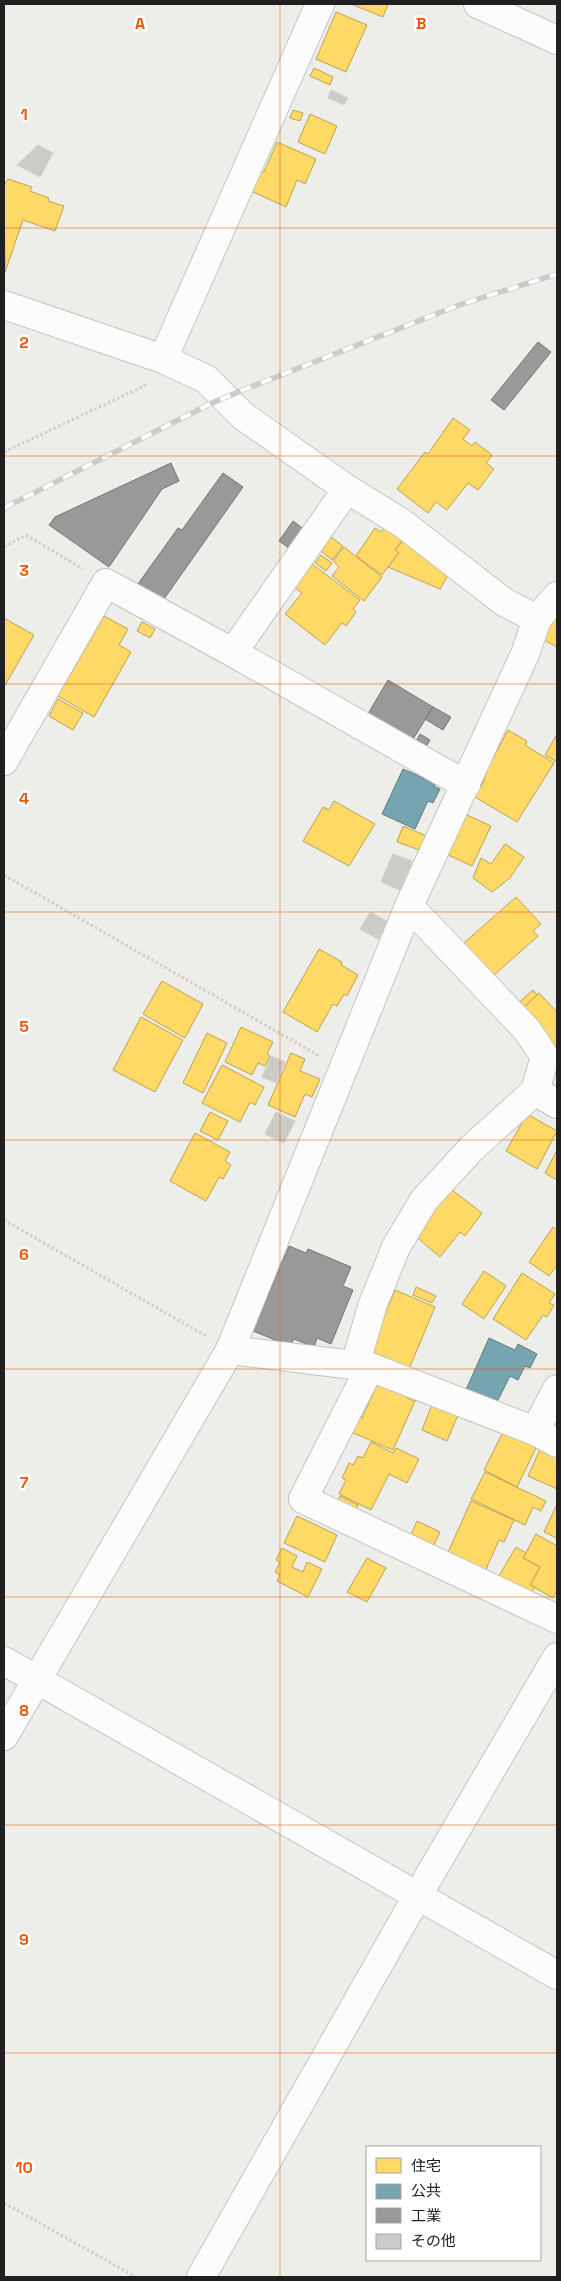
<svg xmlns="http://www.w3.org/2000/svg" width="561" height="2281" font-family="'Space Grotesk','Noto Sans JP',sans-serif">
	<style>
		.homes { fill: #ffd966; stroke: #bca251 }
		.public { fill: #76a5af; stroke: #5c7d84 }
		.industry { fill: #999; stroke: #757575 }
		.building { fill: #cccbc8; stroke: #d0cfca }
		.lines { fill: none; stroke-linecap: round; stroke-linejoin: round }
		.minor-casing { stroke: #c3c3c1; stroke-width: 30 }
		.path { stroke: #d6ccc9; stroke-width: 3; stroke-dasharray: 2.5 2.5; stroke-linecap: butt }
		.minor { stroke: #fcfcfc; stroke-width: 28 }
		.rail-casing { stroke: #cbcbca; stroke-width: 5.5 }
		.rail { stroke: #fff; stroke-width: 4; stroke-dasharray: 11; stroke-linecap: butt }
		.grid { fill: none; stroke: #e8590c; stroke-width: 1; stroke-opacity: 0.55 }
		.grid-label { font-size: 16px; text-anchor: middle; font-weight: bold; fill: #e8590c; stroke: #fff; stroke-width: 5; stroke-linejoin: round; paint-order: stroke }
	</style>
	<rect width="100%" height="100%" fill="#edede9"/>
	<g class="homes">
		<polygon points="351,4 388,4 383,17"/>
		<polygon points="336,12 367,25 346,72 316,59"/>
		<polygon points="314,68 333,77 330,85 310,76"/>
		<polygon points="293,110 303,113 300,121 290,118"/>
		<polygon points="310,114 337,126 325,154 298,142"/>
		<polygon points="277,142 316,159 305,184 297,180 286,207 251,191 261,170 264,172"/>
		<polygon points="8,179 32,187 30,191 49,198 48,201 64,206 55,231 23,220 5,272 4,185"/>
		<polygon points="453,418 470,430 463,439 472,446 475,442 492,455 486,463 494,469 478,490 468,483 447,510 436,502 428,513 397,489 425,452 428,454"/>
		<polygon points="387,524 405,537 395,550 399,553 382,575 356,556 375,528 381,532"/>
		<polygon points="331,537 343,546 332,560 321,551"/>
		<polygon points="405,538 450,572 440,589 388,567 399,553 395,550"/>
		<polygon points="344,547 382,577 364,601 332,576 339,567 333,561"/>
		<polygon points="321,555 332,563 326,571 315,563"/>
		<polygon points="312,564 360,600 353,609 356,612 346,626 342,623 325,645 285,614 302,593 294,587"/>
		<polygon points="552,615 557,617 557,647 540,638"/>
		<polygon points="104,616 128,629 119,645 131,652 94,717 58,696"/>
		<polygon points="4,618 34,635 4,687"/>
		<polygon points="142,622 155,629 150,638 137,631"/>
		<polygon points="58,699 83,713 73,730 49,716"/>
		<polygon points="508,730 527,741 525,745 554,763 517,822 475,797 485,779 483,777"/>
		<polygon points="557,734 557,762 545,755"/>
		<polygon points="334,801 375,824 349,866 303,841 323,807 329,810"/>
		<polygon points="465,814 491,826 472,866 446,854"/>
		<polygon points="403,826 427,836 422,851 397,842"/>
		<polygon points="505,844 524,857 510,878 492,892 473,878 481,858 491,864"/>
		<polygon points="516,897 541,924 533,931 538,936 493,976 464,943"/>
		<polygon points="319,949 342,962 341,965 358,975 347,996 344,994 337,1006 333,1004 317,1032 283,1012"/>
		<polygon points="162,981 203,1004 185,1038 143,1014"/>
		<polygon points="533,990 537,995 521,1010 516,1005"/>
		<polygon points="539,993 557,1012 557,1048 521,1010"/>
		<polygon points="141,1017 183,1040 155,1092 113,1070"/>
		<polygon points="241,1027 273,1042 267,1054 270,1056 265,1066 258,1063 252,1075 225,1062"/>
		<polygon points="207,1033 227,1043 203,1093 183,1083"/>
		<polygon points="291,1053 305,1059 300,1071 320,1079 312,1097 305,1094 295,1117 268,1105"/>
		<polygon points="222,1065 264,1087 255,1105 250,1102 240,1122 202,1103"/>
		<polygon points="210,1112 228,1121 218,1140 200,1131"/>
		<polygon points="527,1114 557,1131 537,1169 506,1151"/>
		<polygon points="195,1133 230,1152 225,1161 231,1165 223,1179 219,1177 206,1201 170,1181"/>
		<polygon points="556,1152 557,1153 557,1180 545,1173"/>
		<polygon points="447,1186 482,1213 465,1236 460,1232 440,1257 415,1236 430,1219 424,1214"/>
		<polygon points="553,1227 557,1230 557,1265 549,1276 529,1262"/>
		<polygon points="484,1271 506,1286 484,1319 462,1304"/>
		<polygon points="522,1273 555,1294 549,1303 554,1305 547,1317 543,1315 526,1340 493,1319"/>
		<polygon points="416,1287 436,1296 432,1303 413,1295"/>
		<polygon points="395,1290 435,1307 409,1369 369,1352"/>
		<polygon points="380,1378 410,1391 407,1398 415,1401 393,1450 351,1432 358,1417 362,1418"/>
		<polygon points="433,1402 459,1413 447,1441 422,1430"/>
		<polygon points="504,1430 537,1446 517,1487 484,1470"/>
		<polygon points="371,1442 393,1453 396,1448 419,1459 407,1483 389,1474 371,1510 339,1494 346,1480 342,1478 349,1463 353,1465 358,1456 363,1458"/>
		<polygon points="541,1447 557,1455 557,1489 528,1476"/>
		<polygon points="485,1472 546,1501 541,1511 533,1507 525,1525 471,1499"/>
		<polygon points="340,1496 358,1505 354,1514 336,1505"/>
		<polygon points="471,1501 514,1520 504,1542 499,1540 483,1576 445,1559"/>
		<polygon points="557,1504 557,1538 544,1532"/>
		<polygon points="297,1516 337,1535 325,1562 284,1543"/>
		<polygon points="417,1521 440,1532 431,1551 408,1541"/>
		<polygon points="536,1534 557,1546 557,1590 553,1598 530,1585 540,1567 523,1558"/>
		<polygon points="516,1547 526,1553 523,1558 540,1567 530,1585 535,1587 528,1598 497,1579"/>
		<polygon points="282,1548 297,1556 292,1567 303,1572 307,1562 322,1569 308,1597 277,1581 280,1575 275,1572 280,1562 276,1560"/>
		<polygon points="367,1558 386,1568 367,1602 347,1592"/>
	</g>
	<g class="public">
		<polygon points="403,769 435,783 434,786 440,789 433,803 428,801 415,829 382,814"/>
		<polygon points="489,1338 515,1350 518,1344 537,1354 530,1368 525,1366 518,1380 510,1376 495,1406 465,1392"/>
	</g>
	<g class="industry">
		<polygon points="538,342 551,352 504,410 491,400"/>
		<polygon points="171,463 179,481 162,489 109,567 49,525 55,517"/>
		<polygon points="223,473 243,487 164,599 138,584 178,528 182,530"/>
		<polygon points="293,521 310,534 296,553 279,541"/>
		<polygon points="388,680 433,707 410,744 366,717"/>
		<polygon points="433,707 451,717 443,730 425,719"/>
		<polygon points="420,734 430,740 424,750 414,745"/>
		<polygon points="289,1246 306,1253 308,1249 351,1267 343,1286 353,1290 331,1344 317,1338 314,1347 294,1339 290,1346 253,1331"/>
	</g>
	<g class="building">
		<polygon points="331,90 348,98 344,105 328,98"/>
		<polygon points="38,145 53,153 40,177 17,165"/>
		<polygon points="393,854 412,861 400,890 381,882"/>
		<polygon points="370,912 388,922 378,939 360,929"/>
		<polygon points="271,1056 285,1062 276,1083 262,1077"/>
		<polygon points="276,1112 295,1121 284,1143 265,1134"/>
	</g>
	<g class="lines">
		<g class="minor-casing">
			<g id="minor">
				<polyline points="478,4 557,40"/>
				<polyline points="4,305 163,359 206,379 243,416 347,489 402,523 504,602 537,619"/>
				<polyline points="163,359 320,4"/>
				<polyline points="233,652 347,489"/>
				<polyline points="4,761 106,583 241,657 466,785"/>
				<polyline points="535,1091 557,1104"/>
				<polyline points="230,1350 370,1367 535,1431 557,1443"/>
				<polyline points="355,1365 373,1304 396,1247 424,1200 472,1148 535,1091 545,1057 527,1030 409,906"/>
				<polyline points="370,1367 303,1499 557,1619"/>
				<polyline points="535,1431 557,1389"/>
				<polyline points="4,1661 557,1975"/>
				<polyline points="4,1736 230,1350 409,906 525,654 537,619 557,596"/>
				<polyline points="201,2277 418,1895 557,1657"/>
			</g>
		</g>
		<g class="path">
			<polyline points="4,452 144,386 146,382"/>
			<polyline points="4,547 26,535 83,569"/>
			<polyline points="4,875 321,1057"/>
			<polyline points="4,1220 206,1336"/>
			<polyline points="4,2203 136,2277"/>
		</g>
		<use href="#minor" class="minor"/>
		<g class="rail-casing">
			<polyline id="rail" points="4,508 212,403 243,390 459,305 557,274"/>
		</g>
		<use href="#rail" class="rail"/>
	</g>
	<path class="grid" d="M 280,4 L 280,2277M 4,228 L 557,228M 4,456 L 557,456M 4,684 L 557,684M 4,912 L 557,912M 4,1140 L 557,1140M 4,1369 L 557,1369M 4,1597 L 557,1597M 4,1825 L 557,1825M 4,2053 L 557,2053"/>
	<g class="grid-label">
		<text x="140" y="29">A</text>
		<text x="421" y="29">B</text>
		<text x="24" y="120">1</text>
		<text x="24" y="348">2</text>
		<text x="24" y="576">3</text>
		<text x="24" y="804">4</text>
		<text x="24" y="1032">5</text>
		<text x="24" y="1260">6</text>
		<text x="24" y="1488">7</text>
		<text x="24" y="1716">8</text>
		<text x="24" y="1945">9</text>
		<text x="24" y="2173">10</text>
	</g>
	<rect width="561" height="2281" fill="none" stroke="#202020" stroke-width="10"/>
	<rect x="366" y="2146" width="175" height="115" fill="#ffffff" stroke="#a6a6a6"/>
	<rect x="376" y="2158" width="25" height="15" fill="#ffd966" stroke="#a6a6a6"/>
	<text x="411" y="2171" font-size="15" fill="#202020">住宅</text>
	<rect x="376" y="2184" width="25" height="15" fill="#76a5af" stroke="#a6a6a6"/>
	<text x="411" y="2196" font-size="15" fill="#202020">公共</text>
	<rect x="376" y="2208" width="25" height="15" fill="#999999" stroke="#a6a6a6"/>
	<text x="411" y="2221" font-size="15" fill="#202020">工業</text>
	<rect x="376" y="2234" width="25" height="15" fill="#cccbc8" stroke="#a6a6a6"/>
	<text x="411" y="2246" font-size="15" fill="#202020">その他</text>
</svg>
